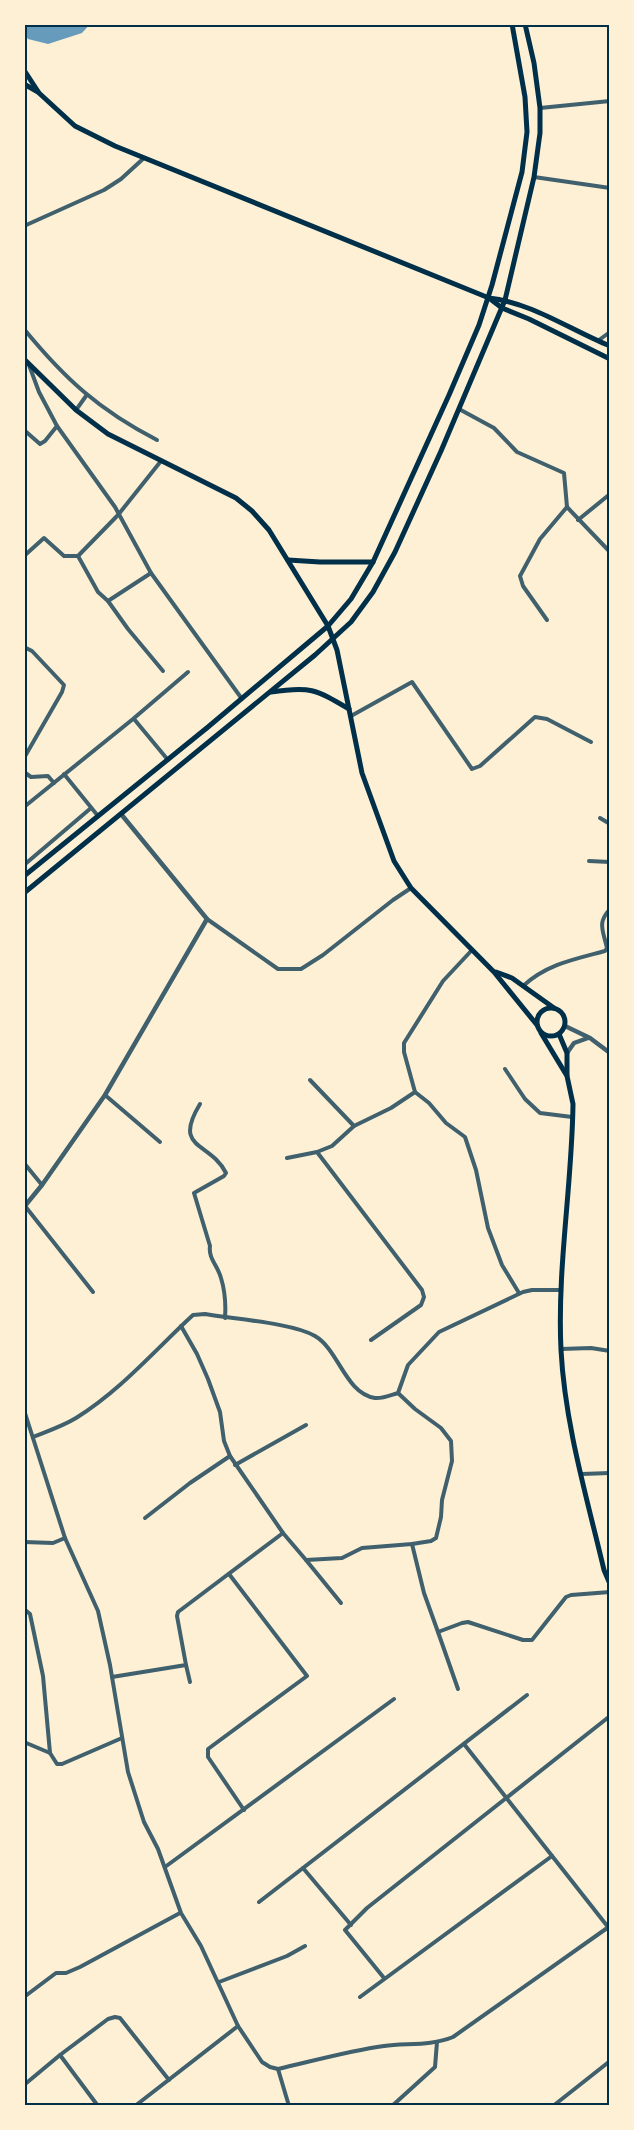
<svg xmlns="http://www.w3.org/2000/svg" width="634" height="2130" font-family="'Noto Sans',sans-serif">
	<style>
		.water { fill: #669bbc }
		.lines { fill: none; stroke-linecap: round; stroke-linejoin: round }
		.minor { stroke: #3f606c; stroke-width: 4 }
		.tertiary { stroke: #3f606c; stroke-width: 4.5 }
		.secondary { stroke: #003049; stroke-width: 5 }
		.primary { stroke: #003049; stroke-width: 5 }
		.neatline { fill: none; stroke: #003049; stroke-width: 2 }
	</style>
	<rect width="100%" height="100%" fill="#fdf0d5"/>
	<polygon class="water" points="24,24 90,24 82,33 48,44 28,39 24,34"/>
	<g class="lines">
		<g class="minor">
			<polyline points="540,108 610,101"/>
			<polyline points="534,177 610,188"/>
			<polyline points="24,226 104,190 121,179 144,158"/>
			<path d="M 24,329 C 65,379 99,410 157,440"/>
			<polyline points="599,340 610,332"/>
			<polyline points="29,365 39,392 57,426 115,507 151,573 242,699"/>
			<polyline points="459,409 494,428 517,452 564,473 567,507 610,552"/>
			<polyline points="76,410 86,396"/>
			<polyline points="24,430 40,444 45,441 57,426"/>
			<polyline points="578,520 610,494"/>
			<polyline points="24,556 44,538 64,556 78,556 118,515 161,461"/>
			<polyline points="78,556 98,592 108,601 128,629 163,671"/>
			<polyline points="108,601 151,573"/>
			<polyline points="547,620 523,586 520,576 540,539 567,507"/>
			<polyline points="24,647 32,651 64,685 62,692 24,758"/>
			<polyline points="351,716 412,682 472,769 480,766 535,717 547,719 591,742"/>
			<polyline points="134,719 168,760"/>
			<polyline points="24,772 31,777 48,776 54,783"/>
			<polyline points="64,774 98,816"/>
			<polyline points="24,807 133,719 188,672"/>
			<polyline points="600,818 610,824"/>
			<polyline points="589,861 610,862"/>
			<polyline points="24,865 91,808"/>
			<polyline points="207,919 278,969 301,969 323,955 393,900 411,888"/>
			<path d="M 523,986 C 547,964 575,959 605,951 L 607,948 C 603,930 597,923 610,909"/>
			<polyline points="505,1069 525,1099 540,1113 572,1117"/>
			<polyline points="310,1080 354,1126"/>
			<polyline points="415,1092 429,1103 446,1123 465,1137 476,1170 488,1228 502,1265 519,1293"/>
			<polyline points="105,1095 160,1142"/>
			<path d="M 200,1104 C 172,1150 210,1141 226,1173 L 224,1176 L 194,1193 L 210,1246 C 208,1258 218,1266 221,1278 C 225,1291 226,1304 225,1318"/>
			<polyline points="317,1152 422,1290 424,1297 421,1305 371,1340"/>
			<polyline points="287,1158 317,1152 332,1146 354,1126 391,1108 415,1092 404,1052 404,1043 443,981 472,950"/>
			<polyline points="24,1163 42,1185"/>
			<polyline points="25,1206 93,1292"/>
			<polyline points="181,1326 197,1354 208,1379 220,1412 224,1441 230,1456 283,1533 306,1560 342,1558 362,1548 412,1544 431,1541 436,1538 441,1517 442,1500 452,1461 451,1441 441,1428 415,1409 398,1393"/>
			<polyline points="561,1349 591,1348 610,1351"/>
			<polyline points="24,1410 65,1538 98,1611 110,1665 128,1772 144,1822 158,1849 181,1913 201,1946 238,2026 262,2062 270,2067 278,2069 289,2106"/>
			<path d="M 33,1437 C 48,1431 63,1426 76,1418 C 121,1390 155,1350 193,1315 L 205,1314 C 233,1319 293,1323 315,1336 C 339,1350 345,1393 375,1398 C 382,1399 391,1395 398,1393 L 408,1365 L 439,1332 L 523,1292 L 532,1290 L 560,1290"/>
			<polyline points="235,1465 306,1425"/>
			<polyline points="582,1474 610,1473"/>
			<polyline points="145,1518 190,1483 230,1456"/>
			<polyline points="24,1542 53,1543 65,1538"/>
			<polyline points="412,1544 424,1593 438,1632 462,1623 468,1622 523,1640 532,1640 566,1597 571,1595 610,1592"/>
			<polyline points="306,1560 341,1603"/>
			<polyline points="229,1574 307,1676 208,1749 208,1757 244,1810"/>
			<polyline points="24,1609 30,1614 43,1676 50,1753"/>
			<polyline points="438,1632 458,1689"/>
			<polyline points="186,1665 190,1682"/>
			<polyline points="112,1677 186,1665 177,1616 178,1612 283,1533"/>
			<polyline points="24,1742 50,1753 57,1764 62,1764 122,1738"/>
			<polyline points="464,1744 608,1927"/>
			<polyline points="165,1867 394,1699"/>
			<polyline points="303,1868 351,1925"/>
			<polyline points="259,1902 527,1695"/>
			<polyline points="384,1978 345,1930 367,1908 610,1716"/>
			<polyline points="219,1982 287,1956 305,1946"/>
			<polyline points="24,1997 56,1973 66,1973 80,1967 180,1913"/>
			<polyline points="360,1997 552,1856"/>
			<polyline points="60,2055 98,2106"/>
			<path d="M 278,2069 C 313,2061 348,2051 384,2046 C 407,2043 431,2046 453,2037 L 610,1926"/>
			<polyline points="24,2085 60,2055 108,2019 115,2017 120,2018 169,2080"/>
			<polyline points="135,2106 238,2026"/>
			<polyline points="392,2106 435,2067 437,2042"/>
			<polyline points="553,2106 610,2061"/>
		</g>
		<g class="tertiary">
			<polyline points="565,1026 590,1038 610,1053"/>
			<polyline points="567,1053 574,1043 588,1038"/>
			<polyline points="24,1207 42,1185 105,1095 207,919 121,814"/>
		</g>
		<g class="secondary">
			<polyline points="24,70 39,93 75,126 115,146 489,298"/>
			<polyline points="24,84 38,92"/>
			<polyline points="24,359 76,410 108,434 236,498 252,511 269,530 328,626 337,650 362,773 394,861 411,888 494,972 537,1025"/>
			<polyline points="496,972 512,978 554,1008"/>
			<circle cx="551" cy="1022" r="14"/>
			<path d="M 541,1033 L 567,1076 L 573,1104 C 572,1186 557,1268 561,1350 C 565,1425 587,1498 604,1570 L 610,1584"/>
			<polyline points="559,1034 567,1053 567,1075"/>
		</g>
		<g class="primary">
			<polyline points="489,298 502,308 529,319 610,359"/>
			<path d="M 489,298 C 533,303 570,330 610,346"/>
			<polyline points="288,560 320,562 373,562"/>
			<path d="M 271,692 C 310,686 315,689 349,709"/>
			<polyline points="24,876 208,727 328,626 351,599 373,562 449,395 479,325 492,285 522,172 527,132 525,97 512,24"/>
			<polyline points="24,893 315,655 351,622 373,592 395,552 441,451 505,300 534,177 540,133 540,108 534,63 525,24"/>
		</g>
	</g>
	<rect width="634" height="2130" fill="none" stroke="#fdf0d5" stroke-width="51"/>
	<rect x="26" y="26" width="582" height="2078" class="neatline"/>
</svg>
